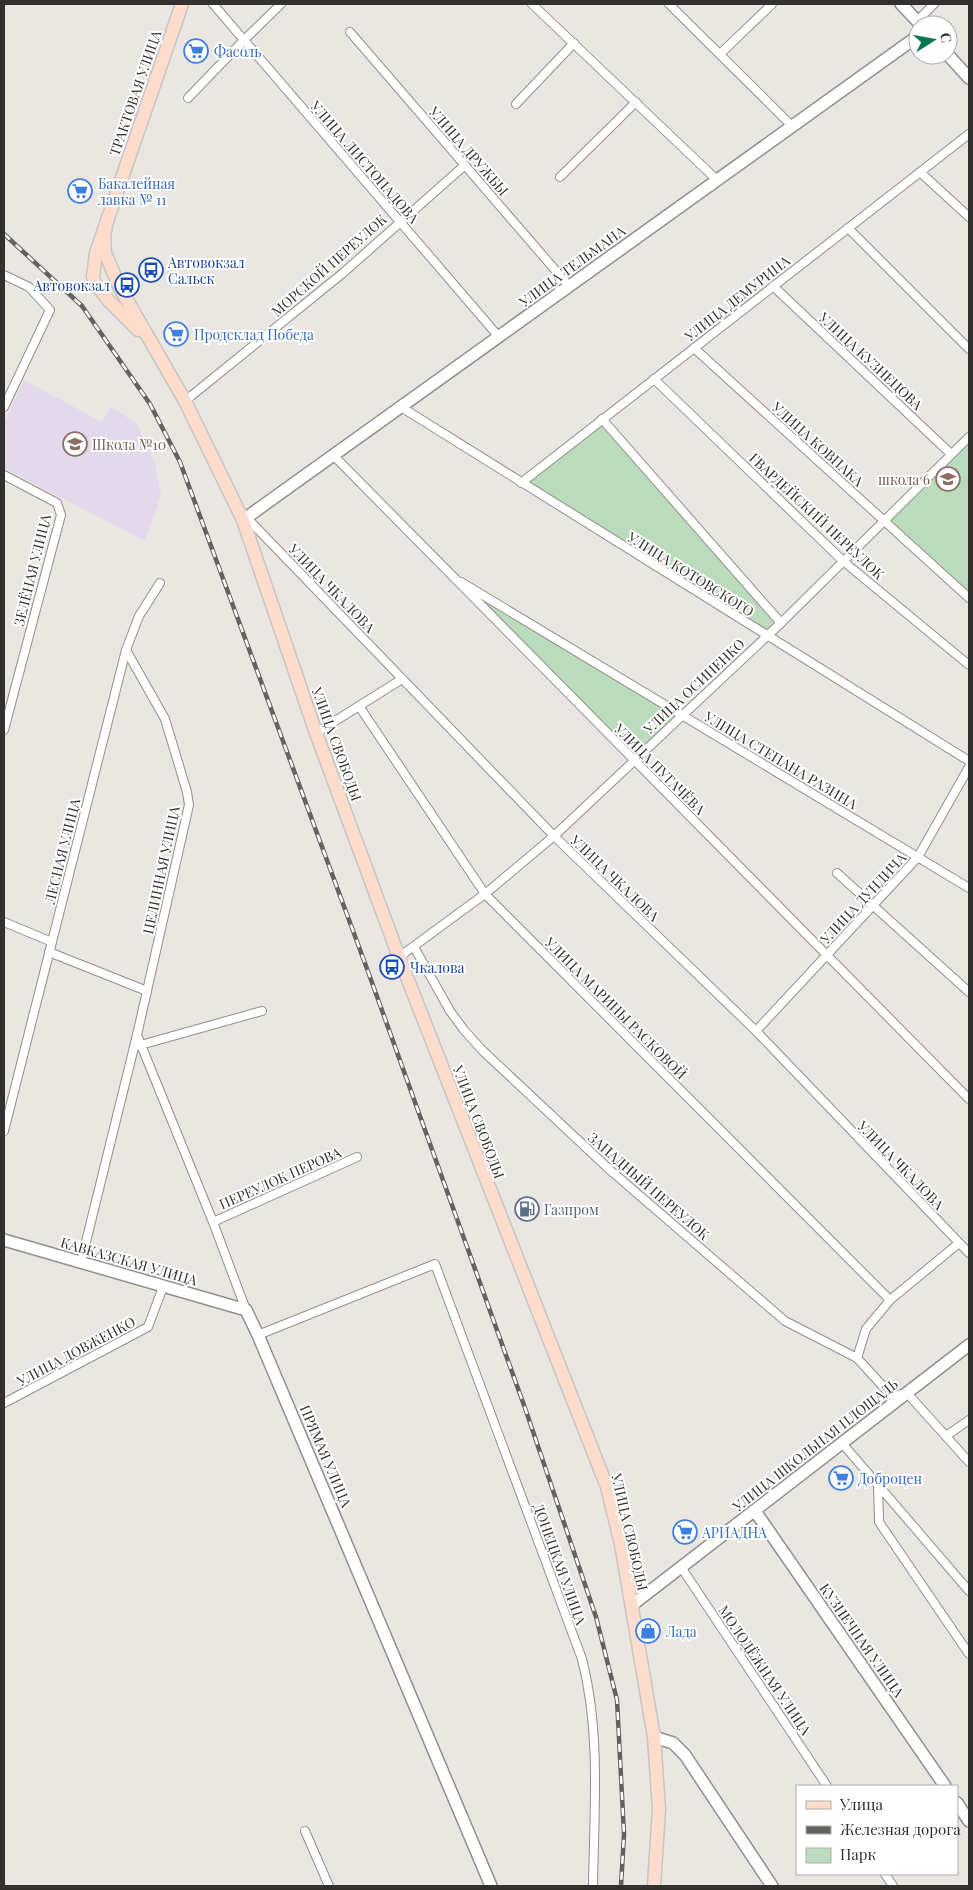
<svg xmlns="http://www.w3.org/2000/svg" width="973" height="1890" font-family="'Playfair Display',serif">
	<style>
		.education { fill: #e4d8ed }
		.green { fill: #bbdcbc }
		.lines { fill: none; stroke-linecap: round; stroke-linejoin: round }
		.street-casing { stroke: #918f8a; stroke-width: 10 }
		.secondary-casing { stroke: #918f8a; stroke-width: 14 }
		.primary-casing { stroke: #c6c5c5; stroke-width: 15 }
		.street { stroke: #fff; stroke-width: 8 }
		.secondary { stroke: #fff; stroke-width: 11 }
		.primary { stroke: #feddcd; stroke-width: 12 }
		.rail-casing { stroke: #64625f; stroke-width: 4.5 }
		.rail { stroke: #fff; stroke-width: 2.5; stroke-dasharray: 8; stroke-linecap: butt }
		.labels { text-anchor: middle; dominant-baseline: central; stroke-width: 4; stroke-linejoin: round; paint-order: stroke }
		.shop-label { font-size: 14px; fill: #366cbe; stroke: #fff; text-anchor: start }
		.street-label { font-size: 14px; fill: #32312f; stroke: #fff }
		.transit-label { font-size: 14px; fill: #164399; stroke: #fff; text-anchor: start }
		.education-label { font-size: 14px; fill: #785e54; stroke: #fff; text-anchor: start }
		.service-label { font-size: 14px; fill: #4e5e75; stroke: #fff; text-anchor: start }
	</style>
	<rect width="100%" height="100%" fill="#eae7e2"/>
	<polygon class="education" points="24,380 102,422 111,407 137,424 155,464 161,495 145,541 4,468 4,423"/>
	<g class="green">
		<polygon points="602,419 781,623 767,635 521,483"/>
		<polygon points="969,437 969,598 884,521"/>
		<polygon points="450,576 682,714 631,763"/>
	</g>
	<g class="lines">
		<g class="street-casing">
			<g id="street">
				<polyline points="213,4 499,337"/>
				<polyline points="532,4 717,180"/>
				<polyline points="669,4 792,126"/>
				<polyline points="917,21 934,4"/>
				<polyline points="350,32 569,286"/>
				<polyline points="720,54 772,4"/>
				<polyline points="188,98 244,40 281,4"/>
				<polyline points="516,104 574,43"/>
				<polyline points="920,172 969,217"/>
				<polyline points="560,177 636,102"/>
				<polyline points="848,228 969,349"/>
				<polyline points="4,275 29,287 50,310 4,407"/>
				<polyline points="773,286 951,454"/>
				<polyline points="694,348 969,598"/>
				<polyline points="654,379 843,561 969,665"/>
				<polyline points="185,401 343,273 465,165"/>
				<polyline points="401,407 969,761"/>
				<polyline points="602,419 781,623"/>
				<polyline points="333,455 969,1099"/>
				<polyline points="4,475 57,503 61,515 4,730"/>
				<polyline points="521,483 969,134"/>
				<polyline points="246,517 554,836 756,1031 969,1253"/>
				<polyline points="461,582 969,888"/>
				<polyline points="359,706 485,894 890,1300"/>
				<polyline points="316,733 402,679"/>
				<polyline points="837,873 969,992"/>
				<polyline points="4,922 52,942"/>
				<polyline points="414,947 450,1011 464,1030 483,1051 610,1170 785,1321 857,1358 890,1394 894,1396 907,1393 969,1462"/>
				<polyline points="49,952 147,991"/>
				<polyline points="399,957 485,894 554,836 781,623 969,437"/>
				<polyline points="756,1031 918,857 969,767"/>
				<polyline points="137,1035 213,1222 246,1310"/>
				<polyline points="137,1046 262,1011"/>
				<polyline points="4,1131 126,650 139,616 160,583"/>
				<polyline points="213,1222 357,1157"/>
				<polyline points="81,1262 137,1035 189,805 187,792 165,719 126,650"/>
				<path d="M 258,1335 L 435,1264 L 582,1659 C 601,1733 594,1811 593,1886"/>
				<polyline points="857,1358 866,1329 890,1300 959,1243"/>
				<polyline points="4,1403 148,1327 163,1287"/>
				<polyline points="946,1436 969,1420"/>
				<polyline points="842,1443 969,1591"/>
				<polyline points="878,1485 879,1522 969,1654"/>
				<polyline points="681,1567 827,1786"/>
				<polyline points="305,1831 329,1886"/>
				<polyline points="885,1874 893,1886"/>
			</g>
		</g>
		<g class="secondary-casing">
			<g id="secondary">
				<polyline points="901,4 921,25"/>
				<polyline points="948,55 969,78"/>
				<polyline points="243,520 918,36"/>
				<polyline points="4,1240 246,1310 258,1335 491,1886"/>
				<polyline points="755,1511 945,1786"/>
				<polyline points="632,1605 969,1345"/>
				<polyline points="654,1737 673,1743 685,1755 772,1886"/>
				<polyline points="957,1803 969,1821"/>
			</g>
		</g>
		<g class="primary-casing">
			<g id="primary">
				<polyline points="107,221 104,236 105,253 120,288 185,401 243,520 316,733 399,957 607,1487 621,1544 654,1737 659,1809 654,1886"/>
				<polyline points="93,277 96,253 182,4"/>
				<polyline points="95,283 109,301 138,330"/>
			</g>
		</g>
		<use href="#street" class="street"/>
		<use href="#secondary" class="secondary"/>
		<use href="#primary" class="primary"/>
		<g class="rail-casing">
			<polyline id="rail" points="4,234 82,306 150,404 180,462 366,966 525,1408 596,1617 617,1700 624,1834 621,1886"/>
		</g>
		<use href="#rail" class="rail"/>
	</g>
	<defs>
		<g id="supermarket-ring" transform="scale(1.25)"><circle r="9.5" fill="#fff" stroke="#3f7fe0" stroke-width="1.5"/><path d="M-6-5.5h2.5l.6 2H6L4.5 2H-2.5L-4.4-4H-6ZM-1.5 3.2a1.3 1.3 0 1 0 .1 0ZM3 3.2a1.3 1.3 0 1 0 .1 0Z" fill="#3f7fe0"/></g>
		<g id="bus-ring" transform="scale(1.25)"><circle r="9.5" fill="#fff" stroke="#1a4fb4" stroke-width="1.5"/><path d="M-5-6H5V4H4V6H2V4H-2V6H-4V4H-5ZM-3.5-4V0h7V-4ZM-3.5 1.2v1.5H-2V1.2ZM2 1.2v1.5H3.5V1.2Z" fill="#1a4fb4"/></g>
		<g id="school-ring" transform="scale(1.25)"><circle r="9.5" fill="#fff" stroke="#8d6e63" stroke-width="1.5"/><path d="M0-5L7-2L0 1L-7-2ZM-4 1L0 2.5L4 1V4Q0 6-4 4Z" fill="#8d6e63"/></g>
		<g id="fuel-ring" transform="scale(1.25)"><circle r="9.5" fill="#fff" stroke="#5c6f8a" stroke-width="1.5"/><path d="M-5.5-6h7V0h2V4h1.3V-2.5L3-4.5l.8-.8L6-3V5H2.5V1h-1V6h-7ZM-4.2-4.7v3.2H.2V-4.7Z" fill="#5c6f8a"/></g>
		<g id="shop-ring" transform="scale(1.25)"><circle r="9.5" fill="#fff" stroke="#3f7fe0" stroke-width="1.5"/><path d="M-5-2.5h2.3a2.7 3.5 0 0 1 5.4 0H5L5.5 6h-11ZM-1.5-2.5h3a1.5 2.3 0 0 0-3 0Z" fill="#3f7fe0"/></g>
	</defs>
	<g fill-rule="evenodd">
		<use href="#supermarket-ring" x="196" y="51"/>
		<use href="#supermarket-ring" x="80" y="191"/>
		<use href="#bus-ring" x="151" y="270"/>
		<use href="#bus-ring" x="127" y="285"/>
		<use href="#supermarket-ring" x="176" y="334"/>
		<use href="#school-ring" x="75" y="444"/>
		<use href="#school-ring" x="948" y="479"/>
		<use href="#bus-ring" x="392" y="967"/>
		<use href="#fuel-ring" x="527" y="1209"/>
		<use href="#supermarket-ring" x="841" y="1478"/>
		<use href="#supermarket-ring" x="685" y="1532"/>
		<use href="#shop-ring" x="648" y="1631"/>
	</g>
	<g class="labels">
		<g class="shop-label">
			<text x="214" y="51">Фасоль</text>
			<text x="98" y="183">Бакалейная<tspan x="98" dy="16">лавка № 11</tspan></text>
			<text x="194" y="334">Продсклад Победа</text>
			<text x="858" y="1478">Доброцен</text>
			<text x="702" y="1532">АРИАДНА</text>
			<text x="666" y="1631">Лада</text>
		</g>
		<g class="street-label">
			<text transform="translate(135 93) rotate(-71)">ТРАКТОВАЯ УЛИЦА</text>
			<text transform="translate(469 151) rotate(49)">УЛИЦА ДРУЖБЫ</text>
			<text transform="translate(365 162) rotate(49)">УЛИЦА ЛИСТОПАДОВА</text>
			<text transform="translate(329 265) rotate(-41)">МОРСКОЙ ПЕРЕУЛОК</text>
			<text transform="translate(572 266) rotate(-36)">УЛИЦА ТЕЛЬМАНА</text>
			<text transform="translate(737 298) rotate(-38)">УЛИЦА ДЕМУРИНА</text>
			<text transform="translate(871 361) rotate(43)">УЛИЦА КУЗНЕЦОВА</text>
			<text transform="translate(818 444) rotate(42)">УЛИЦА КОВПАКА</text>
			<text transform="translate(817 516) rotate(43)">ГВАРДЕЙСКИЙ ПЕРЕУЛОК</text>
			<text transform="translate(32 570) rotate(-76)">ЗЕЛЁНАЯ УЛИЦА</text>
			<text transform="translate(691 574) rotate(32)">УЛИЦА КОТОВСКОГО</text>
			<text transform="translate(332 588) rotate(46)">УЛИЦА ЧКАЛОВА</text>
			<text transform="translate(694 686) rotate(-43)">УЛИЦА ОСИПЕНКО</text>
			<text transform="translate(337 744) rotate(70)">УЛИЦА СВОБОДЫ</text>
			<text transform="translate(781 760) rotate(31)">УЛИЦА СТЕПАНА РАЗИНА</text>
			<text transform="translate(660 769) rotate(45)">УЛИЦА ПУГАЧЁВА</text>
			<text transform="translate(62 851) rotate(-76)">ЛЕСНАЯ УЛИЦА</text>
			<text transform="translate(161 870) rotate(-78)">ЦЕЛИННАЯ УЛИЦА</text>
			<text transform="translate(615 878) rotate(44)">УЛИЦА ЧКАЛОВА</text>
			<text transform="translate(863 898) rotate(-47)">УЛИЦА ДУНДИЧА</text>
			<text transform="translate(616 1008) rotate(45)">УЛИЦА МАРИНЫ РАСКОВОЙ</text>
			<text transform="translate(479 1122) rotate(69)">УЛИЦА СВОБОДЫ</text>
			<text transform="translate(901 1165) rotate(46)">УЛИЦА ЧКАЛОВА</text>
			<text transform="translate(280 1178) rotate(-24)">ПЕРЕУЛОК ПЕРОВА</text>
			<text transform="translate(649 1186) rotate(41)">ЗАПАДНЫЙ ПЕРЕУЛОК</text>
			<text transform="translate(129 1261) rotate(16)">КАВКАЗСКАЯ УЛИЦА</text>
			<text transform="translate(76 1351) rotate(-28)">УЛИЦА ДОВЖЕНКО</text>
			<text transform="translate(815 1445) rotate(-38)">УЛИЦА ШКОЛЬНАЯ ПЛОЩАДЬ</text>
			<text transform="translate(326 1456) rotate(67)">ПРЯМАЯ УЛИЦА</text>
			<text transform="translate(630 1532) rotate(77)">УЛИЦА СВОБОДЫ</text>
			<text transform="translate(560 1564) rotate(70)">ДОНЕЦКАЯ УЛИЦА</text>
			<text transform="translate(862 1640) rotate(55)">КУЗНЕЧНАЯ УЛИЦА</text>
			<text transform="translate(765 1670) rotate(56)">МОЛОДЁЖНАЯ УЛИЦА</text>
		</g>
		<g class="transit-label">
			<text x="168" y="262">Автовокзал<tspan x="168" dy="16">Сальск</tspan></text>
			<text x="110" y="285" text-anchor="end">Автовокзал</text>
			<text x="410" y="967">Чкалова</text>
		</g>
		<g class="education-label">
			<text x="92" y="444">Школа №10</text>
			<text x="930" y="479" text-anchor="end">школа 6</text>
		</g>
		<g class="service-label">
			<text x="544" y="1209">Газпром</text>
		</g>
	</g>
	<rect width="973" height="1890" fill="none" stroke="#32312f" stroke-width="10"/>
	<rect x="796" y="1785" width="162" height="90" fill="#ffffff" stroke="#adadac"/>
	<rect x="806" y="1801" width="25" height="8" fill="#feddcd" stroke="#adadac"/>
	<text x="840" y="1810" font-size="15" fill="#32312f">Улица</text>
	<rect x="806" y="1826" width="25" height="8" fill="#64625f" stroke="#adadac"/>
	<text x="840" y="1835" font-size="15" fill="#32312f">Железная дорога</text>
	<rect x="806" y="1848" width="25" height="15" fill="#bbdcbc" stroke="#adadac"/>
	<text x="840" y="1860" font-size="15" fill="#32312f">Парк</text>
	<g transform="translate(933 40) rotate(79)"><circle r="24" fill="#ffffff" stroke="#adadac"/>
	<path d="M0-4L9 19L0 12L-9 19Z" fill="#08764f"/>
	<text y="-8" font-size="14" font-weight="bold" text-anchor="middle" fill="#32312f">С</text>
	</g>
</svg>
